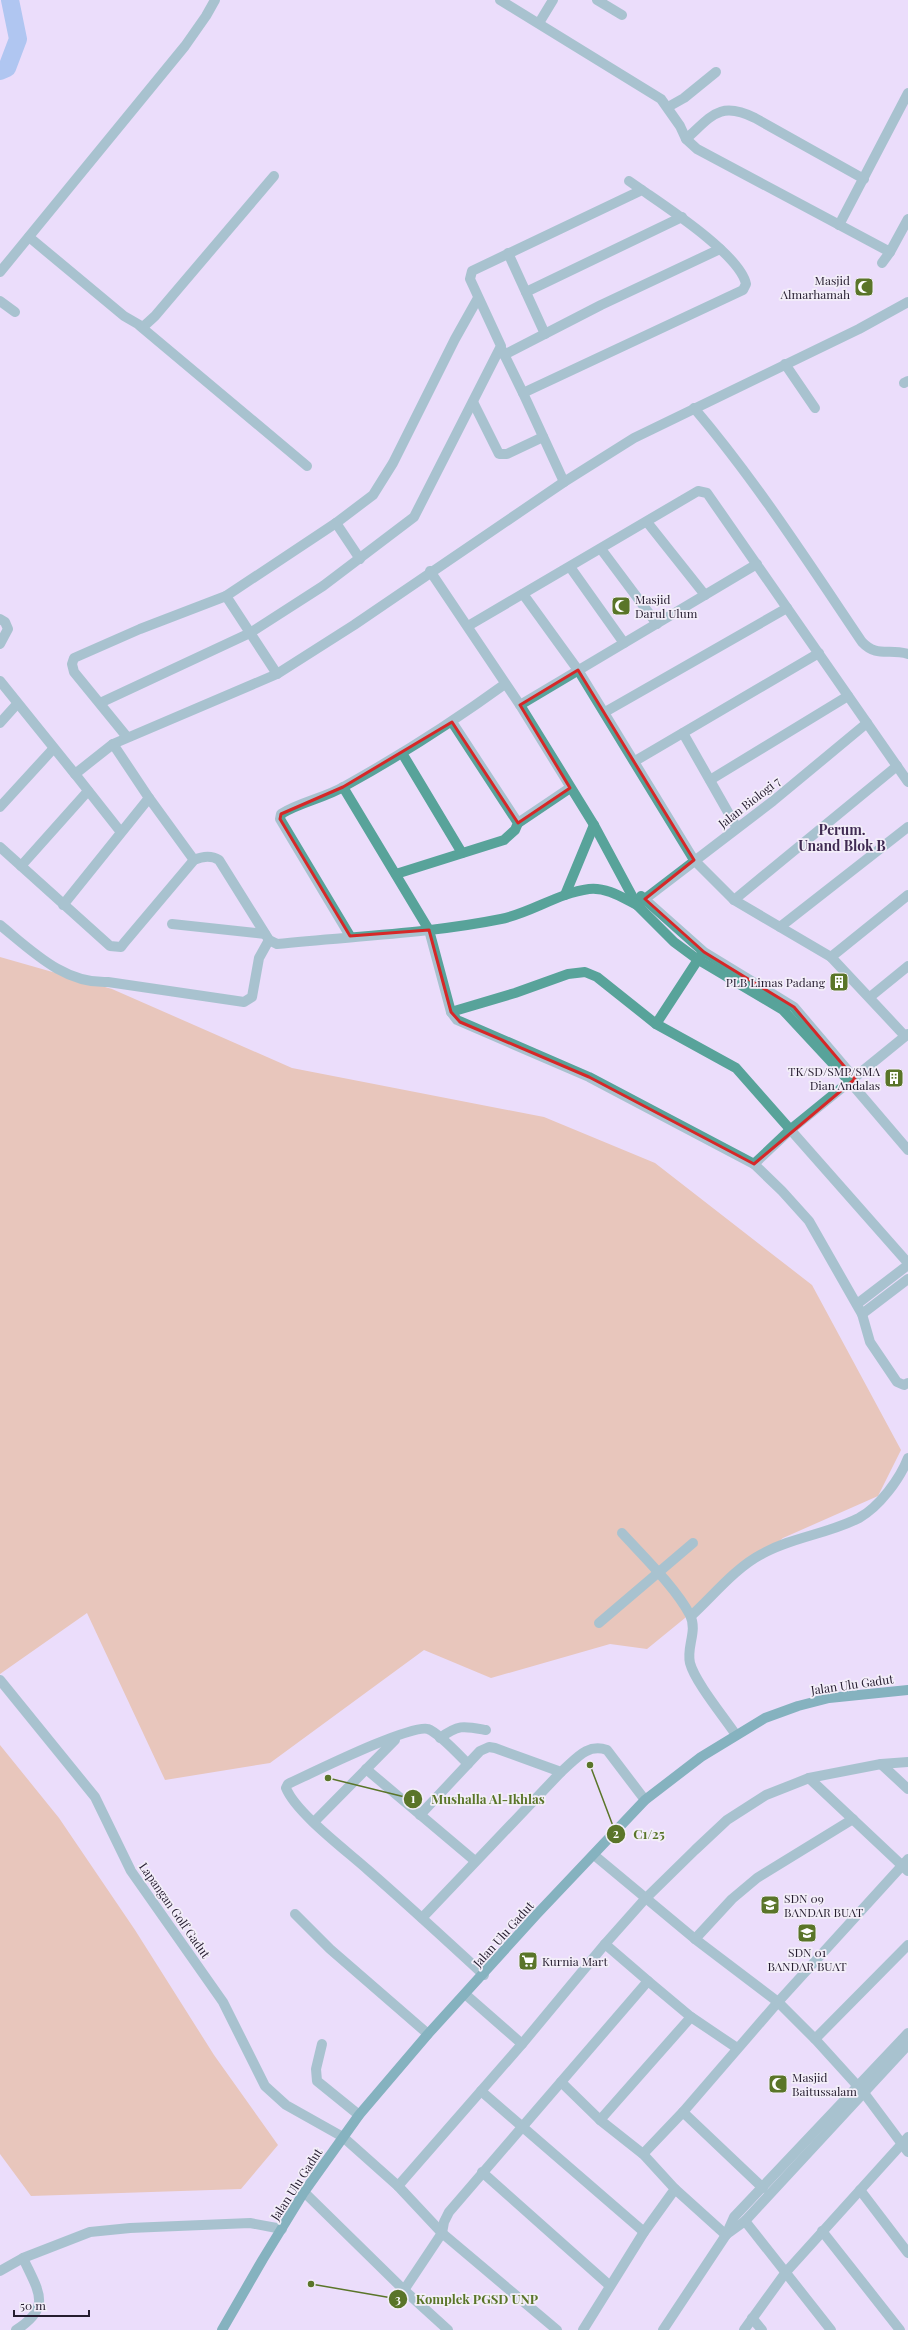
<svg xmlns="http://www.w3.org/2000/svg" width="908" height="2330" font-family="'Playfair Display',serif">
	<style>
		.green { fill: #e4ab6f }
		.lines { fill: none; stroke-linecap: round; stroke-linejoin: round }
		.river { stroke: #68abe4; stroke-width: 18 }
		.street { stroke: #58a39a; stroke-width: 10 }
		.secondary { stroke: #0a7e75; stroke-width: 10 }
		.marked { fill: none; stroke: #d62828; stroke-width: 3; stroke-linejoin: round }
		.labels { text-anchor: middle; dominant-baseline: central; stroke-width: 3.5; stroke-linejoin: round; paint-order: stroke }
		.poi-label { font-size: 12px; fill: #251c2f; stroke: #f3eef9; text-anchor: start }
		.street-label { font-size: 12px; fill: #251c2f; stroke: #f3eef9 }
		.quarter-label { font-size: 14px; font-weight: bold; fill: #402b53; stroke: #f3eef9 }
		.leader { fill: none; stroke: #5a7529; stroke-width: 1.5 }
		.callout-dot { fill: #5a7529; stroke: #f3eef9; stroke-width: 1.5 }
		.mark-label { font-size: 12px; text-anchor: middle; font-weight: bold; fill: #fff }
		.callout-label { font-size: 13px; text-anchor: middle; font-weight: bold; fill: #5a7529; stroke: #f3eef9; stroke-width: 3.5; stroke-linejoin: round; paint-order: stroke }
	</style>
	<rect width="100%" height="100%" fill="#ebddfb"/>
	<g class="green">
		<polygon points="0,957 112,989 292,1068 544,1117 655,1163 812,1285 901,1450 878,1496 783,1538 647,1649 610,1644 491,1678 424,1650 270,1763 165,1780 87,1613 0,1674"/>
		<polygon points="0,1745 59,1818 135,1930 214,2055 278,2145 241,2189 31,2196 0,2154"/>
	</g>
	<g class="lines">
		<polyline class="river" points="0,71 7,68 18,39 10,0"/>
		<g class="street">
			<polyline points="500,0 661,99 680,126 686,139 697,149 890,252 908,219"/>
			<polyline points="597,0 622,15"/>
			<polyline points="539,23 553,0"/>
			<polyline points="668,107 684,98 716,72"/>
			<path d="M 686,139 C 711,117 719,100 755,118 L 864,179"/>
			<polyline points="629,181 642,190"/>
			<polyline points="839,225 908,93"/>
			<polyline points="29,237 124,316 143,327 155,316 274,176"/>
			<polyline points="508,253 545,334"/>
			<polyline points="882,263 890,252"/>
			<polyline points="0,272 185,46 206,16 215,0"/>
			<polyline points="526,292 682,217"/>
			<polyline points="0,301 15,312"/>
			<polyline points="140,326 307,466"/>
			<polyline points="502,350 523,393"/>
			<polyline points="504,355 601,305 720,249"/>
			<polyline points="785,364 815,408"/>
			<polyline points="904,383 908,381"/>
			<polyline points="473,402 499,454 507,454 543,437"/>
			<path d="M 694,408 C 756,481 808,562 862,642 C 877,658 889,648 908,654"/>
			<polyline points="647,522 705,595"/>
			<polyline points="336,523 360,559"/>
			<polyline points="601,549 657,624"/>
			<polyline points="570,567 624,643"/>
			<polyline points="430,571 520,705 594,825 637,905 674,942 697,959 783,1010 850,1082 908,1150"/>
			<polyline points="523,594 578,670 694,860 734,900 831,957 905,1036"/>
			<polyline points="226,596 277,674"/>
			<polyline points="0,619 5,622 8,629 0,644"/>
			<polyline points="468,626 698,491 707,493 908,782"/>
			<polyline points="0,681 75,774 113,744 149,798 63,905"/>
			<path d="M 100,703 L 250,633 L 323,586 L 414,517 L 501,346 L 470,279 L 472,271 L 642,190 C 668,208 740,255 746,284 L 743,290 L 523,393 L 564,482"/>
			<polyline points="520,705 757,564"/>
			<polyline points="605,712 787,608"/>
			<polyline points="0,723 17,704"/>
			<polyline points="683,733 737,828"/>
			<polyline points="127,737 74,672 72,664 74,658 140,629 226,596 336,523 373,495 393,463 455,339 478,298"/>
			<polyline points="113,744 277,674 354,625 564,482 634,438 859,329 908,302"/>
			<polyline points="402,753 462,853"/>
			<polyline points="635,761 819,653"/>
			<polyline points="75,774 120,831"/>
			<polyline points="710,780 848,696"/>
			<polyline points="343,787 429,930 451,1012 457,1020 589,1077 754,1164 782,1191 809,1221 862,1314 870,1342 897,1382 904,1385 908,1383"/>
			<polyline points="149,798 194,860"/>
			<polyline points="0,807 53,749"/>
			<polyline points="518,823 570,788"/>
			<path d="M 0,847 L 110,946 L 121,947 L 124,943 L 194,860 C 203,856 211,855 219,860 L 269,940 L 277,944 C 352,936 427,934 501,919 C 531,913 558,893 589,889 C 607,887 623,898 637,905 L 773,801 L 867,723"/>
			<polyline points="21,866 88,791"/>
			<polyline points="396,874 504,840 515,830 518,823 452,722"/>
			<polyline points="565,895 594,825"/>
			<polyline points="641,896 704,952 794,1007 850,1073"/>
			<polyline points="734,900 897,766"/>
			<polyline points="172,924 265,934"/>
			<path d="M 0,925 C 32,951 64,984 108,982 L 244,1002 L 252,997 L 259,958 L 269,940"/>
			<polyline points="780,927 908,827"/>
			<path d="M 350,936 L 280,819 L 281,814 C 300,802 325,798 345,786 C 401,755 454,721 505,684"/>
			<polyline points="831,957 908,895"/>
			<polyline points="870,997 908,966"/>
			<polyline points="451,1012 515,993 568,974 585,972 597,977 656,1024 736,1068 908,1263"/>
			<polyline points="656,1024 701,955"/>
			<polyline points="754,1164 790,1130 908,1034"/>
			<polyline points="857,1304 908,1265"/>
			<polyline points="862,1314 908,1279"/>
			<path d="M 622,1533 C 643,1556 676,1588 690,1615 C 698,1631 686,1647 690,1663 C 695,1682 724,1717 736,1735"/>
			<path d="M 691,1616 C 713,1596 735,1568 762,1554 C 792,1537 828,1534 859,1518 C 879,1507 900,1479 908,1458"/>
			<polyline points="599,1623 693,1543"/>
			<polyline points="0,1680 95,1797 131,1871 223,2002 265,2086 286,2105 343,2137 398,2186 522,2044 605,1944 645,1899 695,1850 727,1820 766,1795 809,1778 908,1871"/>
			<path d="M 440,1738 C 459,1724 464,1726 486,1730"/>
			<path d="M 468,1764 C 459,1755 439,1733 428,1729 C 410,1724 310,1774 288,1784 L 286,1788 C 296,1813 347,1851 368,1870 C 407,1904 446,1940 484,1975"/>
			<polyline points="881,1764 908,1789"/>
			<polyline points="366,1769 475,1861"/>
			<polyline points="809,1778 881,1764 908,1762"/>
			<path d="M 420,1815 L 480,1751 L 489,1747 L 495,1748 L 561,1772 C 576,1759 587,1743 607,1750 L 645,1800"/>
			<polyline points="314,1822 395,1740"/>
			<polyline points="594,1855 695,1939 778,2002 815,2039 864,2093 908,2152"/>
			<polyline points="295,1914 330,1949 428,2034"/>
			<polyline points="422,1918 561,1772"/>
			<polyline points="695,1939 732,1899 757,1878 853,1819"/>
			<polyline points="648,1981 691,2017 737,2048"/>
			<polyline points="465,1994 522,2044"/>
			<polyline points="815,2039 908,1945"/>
			<polyline points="322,2044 316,2069 317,2081 359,2115"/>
			<polyline points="561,2082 600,2120 643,2154 675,2189 644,2232 583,2330"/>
			<polyline points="481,2091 644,2232"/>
			<polyline points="683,2112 763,2188"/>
			<polyline points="600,2120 691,2017"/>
			<polyline points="643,2154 683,2112 778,2002 908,1859"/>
			<polyline points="482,2172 609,2285"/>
			<polyline points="398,2186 442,2233 557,2330"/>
			<polyline points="675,2189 726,2235"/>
			<polyline points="860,2190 908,2253"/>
			<polyline points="304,2192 404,2290 448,2330"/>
			<polyline points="745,2221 831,2330"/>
			<polyline points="822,2231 900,2330"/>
			<polyline points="727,2234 745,2221 908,2045"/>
			<polyline points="0,2271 23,2258 90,2232 130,2228 250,2223 282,2229"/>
			<polyline points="404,2290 442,2233 444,2222 449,2212 648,1981 605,1944"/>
			<polyline points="752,2318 762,2330"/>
			<path d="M 16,2330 C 53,2307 38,2291 23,2258"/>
			<polyline points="663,2330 726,2235 734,2217 908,2033"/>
			<polyline points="744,2330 786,2272 908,2137"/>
		</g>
		<polyline class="secondary" points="222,2330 263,2259 304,2192 359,2115 428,2034 537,1914 645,1800 701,1757 765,1718 798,1706 829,1698 908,1690"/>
	</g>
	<path d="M0 0H908V2330H0ZM 578,670 L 694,860 L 645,899 L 704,952 L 794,1007 L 855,1079 L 754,1164 L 589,1077 L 460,1022 L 451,1012 L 429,930 L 350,936 L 280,819 L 281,814 L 343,787 L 452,722 L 518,823 L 570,788 L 520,705 Z" fill="#ebddfb" fill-opacity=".55" fill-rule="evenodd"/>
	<path class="marked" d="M 578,670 L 694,860 L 645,899 L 704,952 L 794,1007 L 855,1079 L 754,1164 L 589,1077 L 460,1022 L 451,1012 L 429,930 L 350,936 L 280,819 L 281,814 L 343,787 L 452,722 L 518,823 L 570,788 L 520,705 Z"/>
	<defs>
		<g id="mosque-square" transform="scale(1)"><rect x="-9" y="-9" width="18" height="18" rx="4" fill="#5a7529" stroke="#f3eef9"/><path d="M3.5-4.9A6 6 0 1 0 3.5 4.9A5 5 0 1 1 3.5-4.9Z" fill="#fff"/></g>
		<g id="building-square" transform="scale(1)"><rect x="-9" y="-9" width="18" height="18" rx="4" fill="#5a7529" stroke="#f3eef9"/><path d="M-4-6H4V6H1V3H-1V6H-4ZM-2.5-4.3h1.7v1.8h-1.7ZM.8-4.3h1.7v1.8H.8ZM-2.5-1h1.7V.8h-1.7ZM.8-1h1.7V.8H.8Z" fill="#fff"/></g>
		<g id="school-square" transform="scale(1)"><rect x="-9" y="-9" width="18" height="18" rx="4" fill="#5a7529" stroke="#f3eef9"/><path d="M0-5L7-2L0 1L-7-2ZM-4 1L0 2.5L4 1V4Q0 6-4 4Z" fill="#fff"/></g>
		<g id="supermarket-square" transform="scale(1)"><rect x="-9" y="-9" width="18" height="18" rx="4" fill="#5a7529" stroke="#f3eef9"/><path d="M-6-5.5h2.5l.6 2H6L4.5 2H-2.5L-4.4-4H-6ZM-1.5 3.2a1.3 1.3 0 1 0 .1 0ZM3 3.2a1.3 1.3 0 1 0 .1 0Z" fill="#fff"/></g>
	</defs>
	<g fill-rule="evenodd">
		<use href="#mosque-square" x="864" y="287"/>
		<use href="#mosque-square" x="621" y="606"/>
		<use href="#building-square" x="839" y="982"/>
		<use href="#building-square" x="894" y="1078"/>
		<use href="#school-square" x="770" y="1905"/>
		<use href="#school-square" x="807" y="1933"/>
		<use href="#supermarket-square" x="528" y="1961"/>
		<use href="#mosque-square" x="778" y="2084"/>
	</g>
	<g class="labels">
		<g class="poi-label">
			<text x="850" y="280" text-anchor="end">Masjid<tspan x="850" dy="14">Almarhamah</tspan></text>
			<text x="635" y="599">Masjid<tspan x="635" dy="14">Darul Ulum</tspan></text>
			<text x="825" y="982" text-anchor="end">PLB Limas Padang</text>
			<text x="880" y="1071" text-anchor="end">TK/SD/SMP/SMA<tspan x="880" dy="14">Dian Andalas</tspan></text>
			<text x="784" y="1898">SDN 09<tspan x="784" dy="14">BANDAR BUAT</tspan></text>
			<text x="807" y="1952" text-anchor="middle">SDN 01<tspan x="807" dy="14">BANDAR BUAT</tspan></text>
			<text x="542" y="1961">Kurnia Mart</text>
			<text x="792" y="2077">Masjid<tspan x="792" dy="14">Baitussalam</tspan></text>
		</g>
		<g class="street-label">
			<text transform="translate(749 802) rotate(-38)">Jalan Biologi 7</text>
			<text transform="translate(852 1684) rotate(-8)">Jalan Ulu Gadut</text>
			<text transform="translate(175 1910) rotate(55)">Lapangan Golf Gadut</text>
			<text transform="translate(503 1934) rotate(-48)">Jalan Ulu Gadut</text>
			<text transform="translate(296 2184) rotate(-57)">Jalan Ulu Gadut</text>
		</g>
		<g class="quarter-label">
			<text x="842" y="829">Perum.<tspan x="842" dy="16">Unand Blok B</tspan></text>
		</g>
	</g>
	<path class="leader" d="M328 1778L413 1799M590 1765L616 1834M311 2284L398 2299"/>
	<g class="callout-dot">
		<circle cx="328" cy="1778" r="4"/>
		<circle cx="590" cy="1765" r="4"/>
		<circle cx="311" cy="2284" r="4"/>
		<circle cx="413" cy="1799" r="10"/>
		<circle cx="616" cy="1834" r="10"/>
		<circle cx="398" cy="2299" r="10"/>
	</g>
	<g class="mark-label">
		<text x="413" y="1803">1</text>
		<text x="616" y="1838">2</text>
		<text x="398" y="2304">3</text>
	</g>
	<g class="callout-label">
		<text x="488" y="1804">Mushalla Al-Ikhlas</text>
		<text x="649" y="1839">C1/25</text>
		<text x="477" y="2304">Komplek PGSD UNP</text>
	</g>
	<path d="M14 2310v6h75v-6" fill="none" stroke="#251c2f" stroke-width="2"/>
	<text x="20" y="2310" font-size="12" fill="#251c2f" stroke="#f3eef9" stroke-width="3" paint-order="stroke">50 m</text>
</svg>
